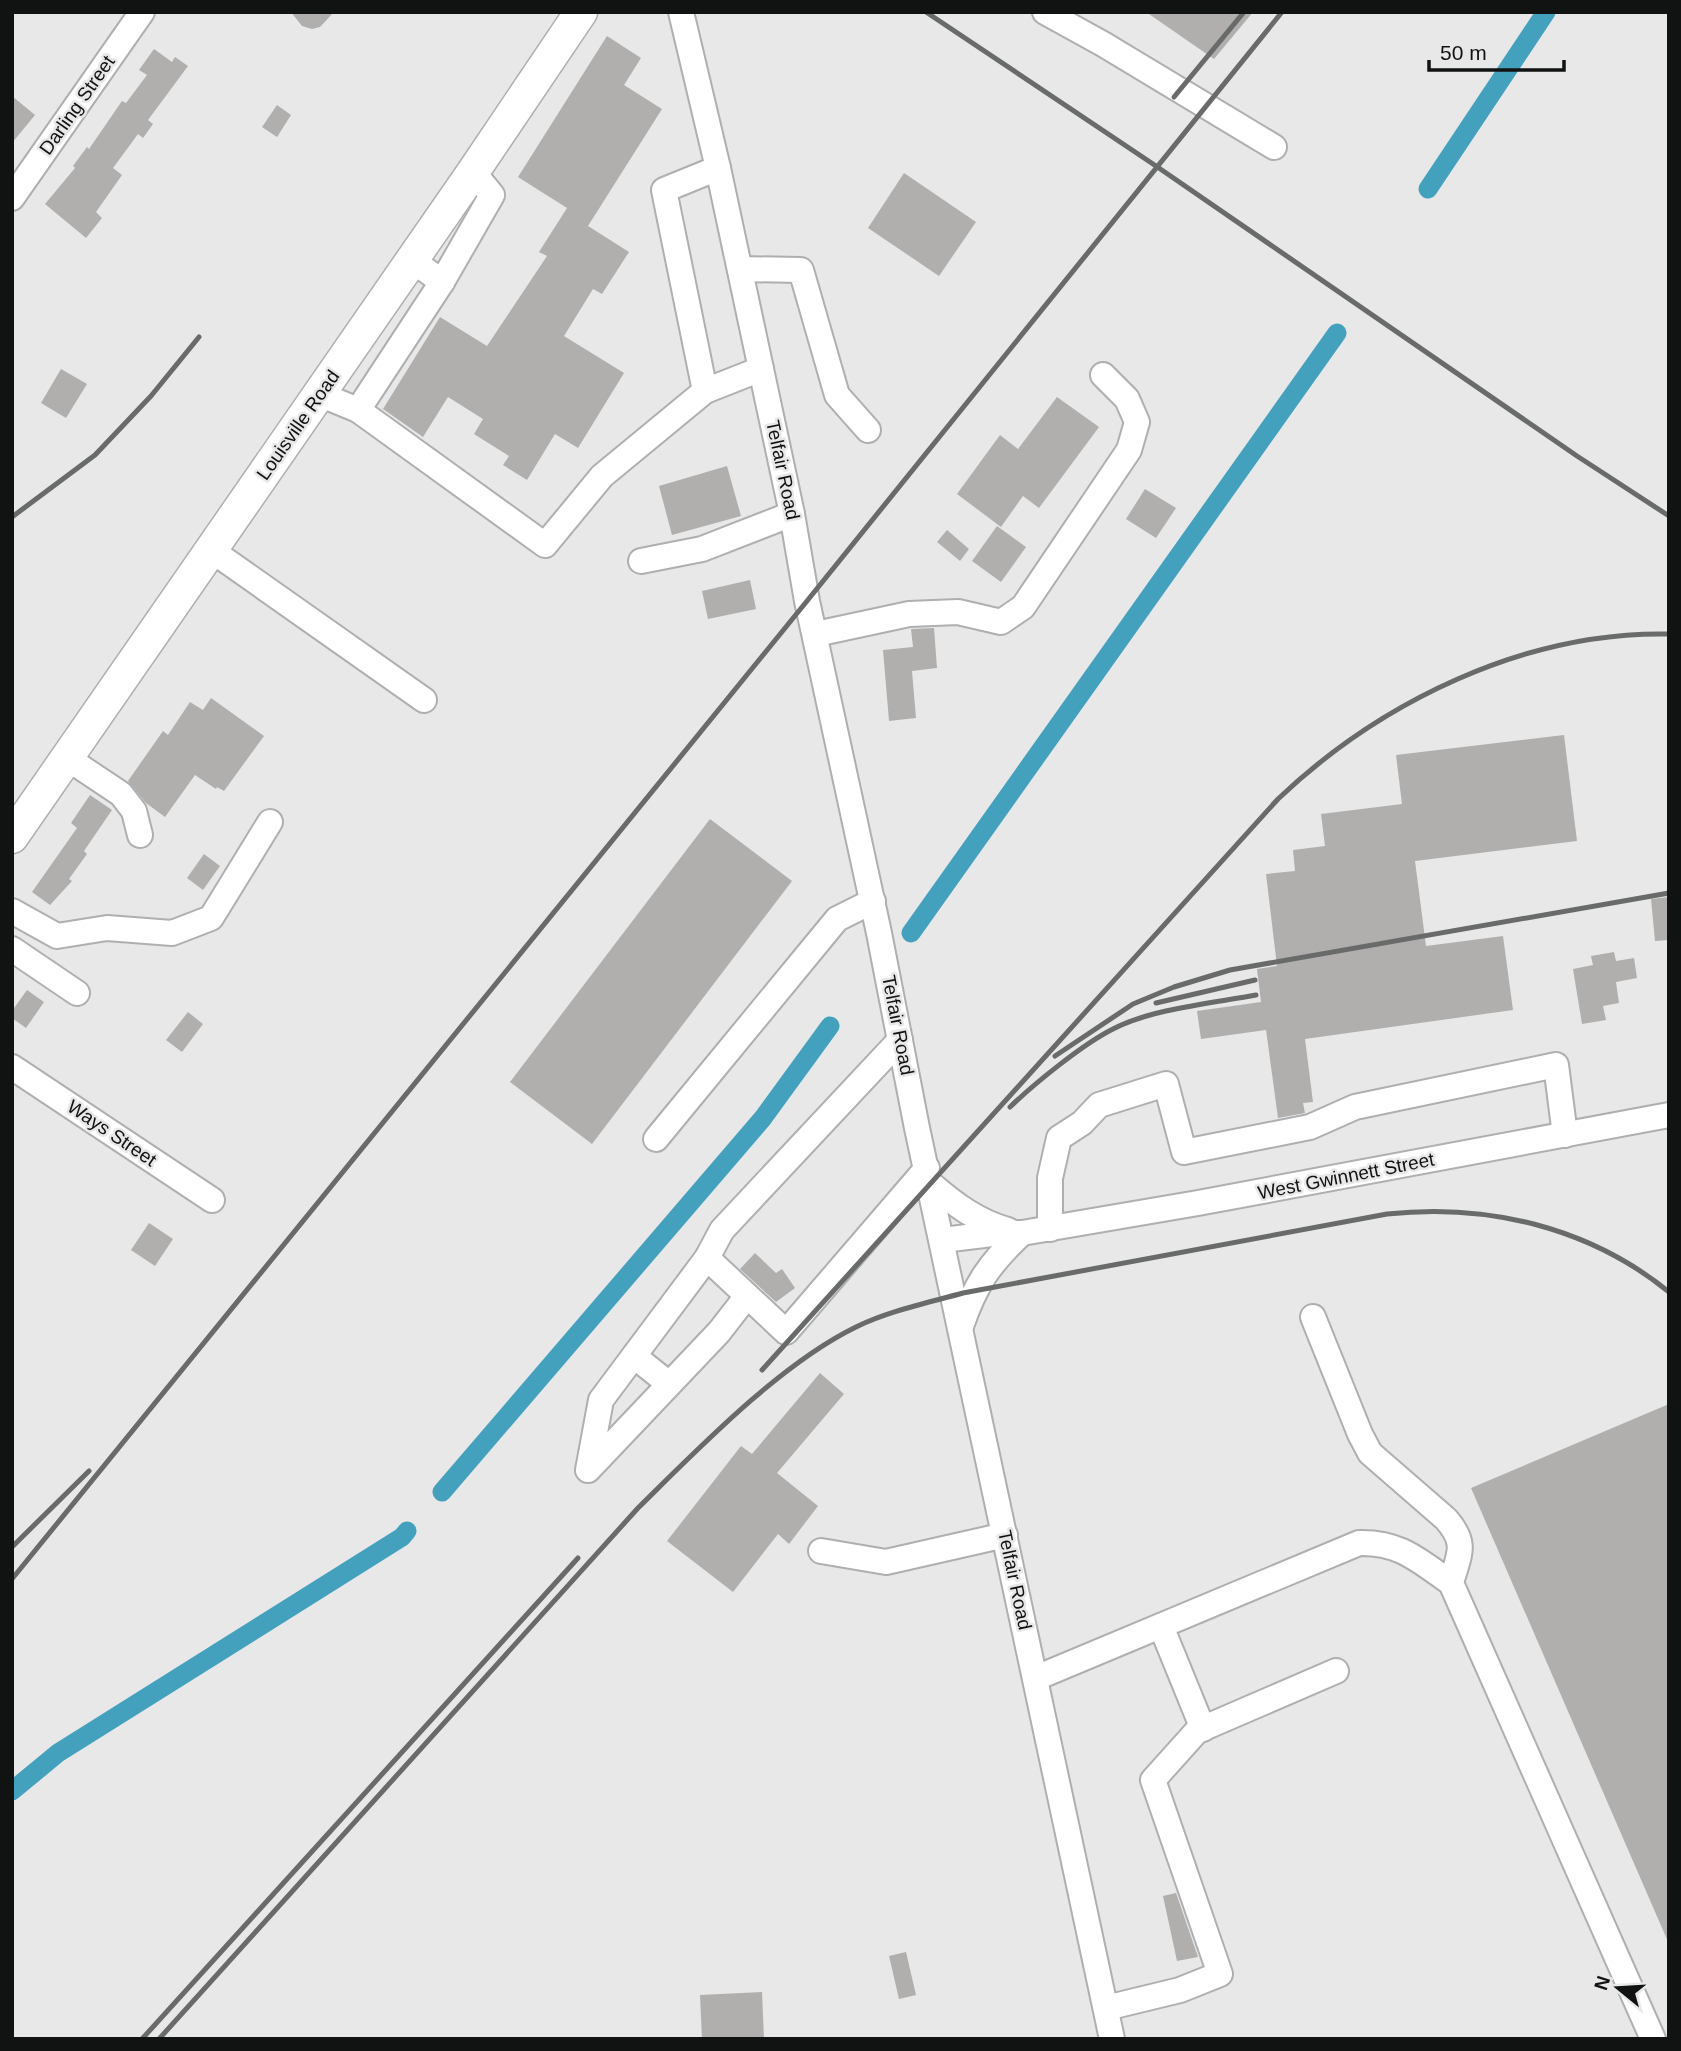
<svg xmlns="http://www.w3.org/2000/svg" width="1681" height="2051" font-family="Helvetica,sans-serif">
	<style>
		.lines { fill: none; stroke-linecap: round; stroke-linejoin: round }
		.canal { stroke: #44a1bd; stroke-width: 19 }
		.building { fill: #b0afae }
		.minor-casing { stroke: #aeafb0; stroke-width: 28 }
		.major-casing { stroke: #aeafb0; stroke-width: 35 }
		.minor { stroke: #fff; stroke-width: 24 }
		.major { stroke: #fff; stroke-width: 32 }
		.rail { stroke: #696a6a; stroke-width: 5 }
		.labels { text-anchor: middle; dominant-baseline: central; stroke-width: 5; stroke-linejoin: round; paint-order: stroke }
		.street-label { font-size: 19px; fill: #111212; stroke: #e8e8e9 }
	</style>
	<rect width="100%" height="100%" fill="#e8e8e9"/>
	<g class="lines">
		<g class="canal">
			<polyline points="1428,189 1546,12"/>
			<polyline points="911,933 1337,333"/>
			<polyline points="442,1492 763,1118 830,1026"/>
			<polyline points="12,1791 58,1753 402,1537 407,1531"/>
		</g>
	</g>
	<g class="building">
		<polygon points="291,12 334,12 320,27 312,29 302,26"/>
		<polygon points="1146,12 1253,12 1214,59"/>
		<polygon points="607,36 641,58 624,85 662,109 588,226 629,252 602,294 593,289 564,336 624,373 578,448 555,434 527,480 503,465 509,456 474,434 483,419 448,397 423,437 383,409 440,317 487,346 547,256 539,252 567,208 518,177"/>
		<polygon points="154,49 172,62 175,57 188,66 148,120 153,124 143,138 138,134 113,168 122,175 96,212 102,218 86,238 45,204 75,168 73,166 87,147 89,149 122,101 126,103 147,75 139,70"/>
		<polygon points="12,96 35,115 12,143"/>
		<polygon points="277,105 291,115 277,137 262,127"/>
		<polygon points="904,173 976,222 939,276 868,228"/>
		<polygon points="61,369 87,384 66,418 41,403"/>
		<polygon points="1057,397 1099,427 1039,508 1023,496 1001,527 957,494 1000,435 1018,449"/>
		<polygon points="727,466 741,516 672,535 659,486"/>
		<polygon points="1145,489 1176,508 1156,538 1126,519"/>
		<polygon points="997,526 1026,547 1001,582 972,561"/>
		<polygon points="947,530 969,549 960,561 937,542"/>
		<polygon points="750,580 756,609 708,619 702,591"/>
		<polygon points="934,628 937,668 912,671 916,718 889,721 883,650 913,647 911,629"/>
		<polygon points="211,698 264,736 224,791 217,787 216,789 195,775 165,817 146,803 128,781 163,731 168,735 190,702 203,710"/>
		<polygon points="1564,735 1577,841 1415,861 1426,946 1503,936 1513,1010 1305,1039 1313,1102 1303,1103 1305,1113 1278,1118 1266,1030 1201,1039 1197,1011 1261,1002 1257,969 1277,966 1266,874 1295,871 1293,850 1325,846 1321,814 1402,804 1396,755"/>
		<polygon points="90,795 112,810 84,851 87,854 69,879 72,881 50,905 32,892 77,828 71,823"/>
		<polygon points="710,819 792,881 592,1144 510,1082"/>
		<polygon points="204,854 220,866 203,890 187,878"/>
		<polygon points="1669,897 1669,940 1655,941 1651,899"/>
		<polygon points="1614,952 1616,961 1634,958 1637,978 1616,982 1619,1003 1603,1006 1606,1020 1582,1024 1573,969 1593,965 1591,956"/>
		<polygon points="27,990 44,1002 26,1028 12,1018 12,1011"/>
		<polygon points="188,1012 203,1024 182,1052 166,1040"/>
		<polygon points="149,1223 173,1239 155,1266 131,1250"/>
		<polygon points="755,1253 776,1273 782,1269 795,1288 776,1302 740,1269"/>
		<polygon points="820,1373 844,1394 777,1473 818,1506 789,1544 778,1534 733,1592 667,1541 741,1446 752,1454"/>
		<polygon points="1669,1404 1669,1944 1471,1488"/>
		<polygon points="1176,1893 1198,1957 1177,1961 1163,1896"/>
		<polygon points="906,1952 916,1995 899,1999 889,1956"/>
		<polygon points="762,1992 764,2039 702,2039 700,1995"/>
	</g>
	<g class="lines">
		<g class="minor-casing">
			<g id="minor">
				<polyline points="681,12 718,168 792,514 807,601 879,933 917,1128 1112,2039"/>
				<polyline points="1045,12 1103,44 1274,147"/>
				<polyline points="12,198 142,12"/>
				<polyline points="740,269 801,270 837,395 868,430"/>
				<polyline points="442,282 492,195 473,172"/>
				<polyline points="705,391 664,190 718,168"/>
				<polyline points="319,394 358,410 442,282 412,260"/>
				<polyline points="358,410 545,545 602,476 705,391 761,369"/>
				<polyline points="211,550 424,700"/>
				<polyline points="641,561 702,549 792,514"/>
				<polyline points="816,634 909,614 958,612 1001,622 1023,607 1129,450 1137,422 1127,399 1103,375"/>
				<polyline points="67,758 121,794 134,811 140,835"/>
				<polyline points="12,911 57,936 107,928 172,933 211,918 270,822"/>
				<polyline points="12,949 77,993"/>
				<polyline points="12,1067 212,1200"/>
				<polyline points="656,1139 837,919 873,901"/>
				<path d="M 931,1184 C 954,1204 978,1222 1008,1230"/>
				<polyline points="1050,1229 1050,1178 1059,1138 1082,1123 1099,1105 1166,1084 1184,1152 1310,1127 1355,1107 1556,1065 1565,1135"/>
				<polyline points="943,1240 1000,1233 1022,1233 1198,1203 1669,1115"/>
				<polyline points="707,1258 786,1332 927,1168"/>
				<polyline points="747,1296 719,1332 588,1470 601,1400 707,1258 722,1230 900,1040"/>
				<path d="M 1313,1317 L 1360,1434 L 1370,1453 L 1446,1519 C 1468,1544 1459,1554 1451,1583 L 1653,2039"/>
				<path d="M 961,1326 C 976,1283 989,1264 1022,1233"/>
				<polyline points="634,1356 669,1384"/>
				<polyline points="821,1551 886,1562 1005,1535"/>
				<polyline points="1161,1626 1203,1729"/>
				<path d="M 1036,1678 L 1359,1543 C 1400,1542 1418,1560 1451,1583"/>
				<polyline points="1106,2008 1180,1990 1220,1974 1153,1780 1197,1731 1336,1671"/>
			</g>
		</g>
		<g class="major-casing">
			<polyline id="major" points="12,837 473,172 581,12"/>
		</g>
		<use href="#minor" class="minor"/>
		<use href="#major" class="major"/>
		<g class="rail">
			<polyline points="926,12 1156,166 1577,456 1669,516"/>
			<polyline points="1174,97 1244,12"/>
			<polyline points="12,517 95,455 151,396 199,337"/>
			<polyline points="1156,1003 1255,980"/>
			<polyline points="1055,1056 1133,1004 1174,987 1230,970 1669,893"/>
			<path d="M 1010,1107 C 1035,1083 1083,1044 1113,1029 C 1151,1009 1213,1003 1256,995"/>
			<path d="M 762,1370 L 1278,799 C 1380,702 1525,631 1669,634"/>
			<polyline points="12,1547 89,1471"/>
			<polyline points="12,1579 807,601 1282,12"/>
			<polyline points="142,2039 578,1558"/>
			<path d="M 159,2039 L 638,1508 C 699,1448 780,1364 856,1327 C 889,1311 927,1303 963,1293 L 1387,1214 C 1487,1203 1589,1227 1669,1292"/>
		</g>
	</g>
	<g class="labels">
		<g class="street-label">
			<text transform="translate(77 105) rotate(-55)">Darling Street</text>
			<text transform="translate(298 425) rotate(-55)">Louisville Road</text>
			<text transform="translate(783 470) rotate(78)">Telfair Road</text>
			<text transform="translate(898 1025) rotate(79)">Telfair Road</text>
			<text transform="translate(112 1133) rotate(34)">Ways Street</text>
			<text transform="translate(1346 1176) rotate(-11)">West Gwinnett Street</text>
			<text transform="translate(1015 1580) rotate(78)">Telfair Road</text>
		</g>
	</g>
	<rect width="1681" height="2051" fill="none" stroke="#111212" stroke-width="28"/>
	<g transform="translate(1618 1988) rotate(288)" stroke="#e8e8e9" stroke-width="5" paint-order="stroke">
	<path d="M0-5L12 26L0 18L-12 26Z" fill="#111212"/>
	<text y="-10" font-size="19" font-weight="bold" text-anchor="middle" fill="#111212">N</text>
	</g>
	<path d="M1429 60v10h135v-10" fill="none" stroke="#111212" stroke-width="3.5"/>
	<text x="1440" y="60" font-size="21" fill="#111212" stroke="#e8e8e9" stroke-width="5" paint-order="stroke">50 m</text>
</svg>
